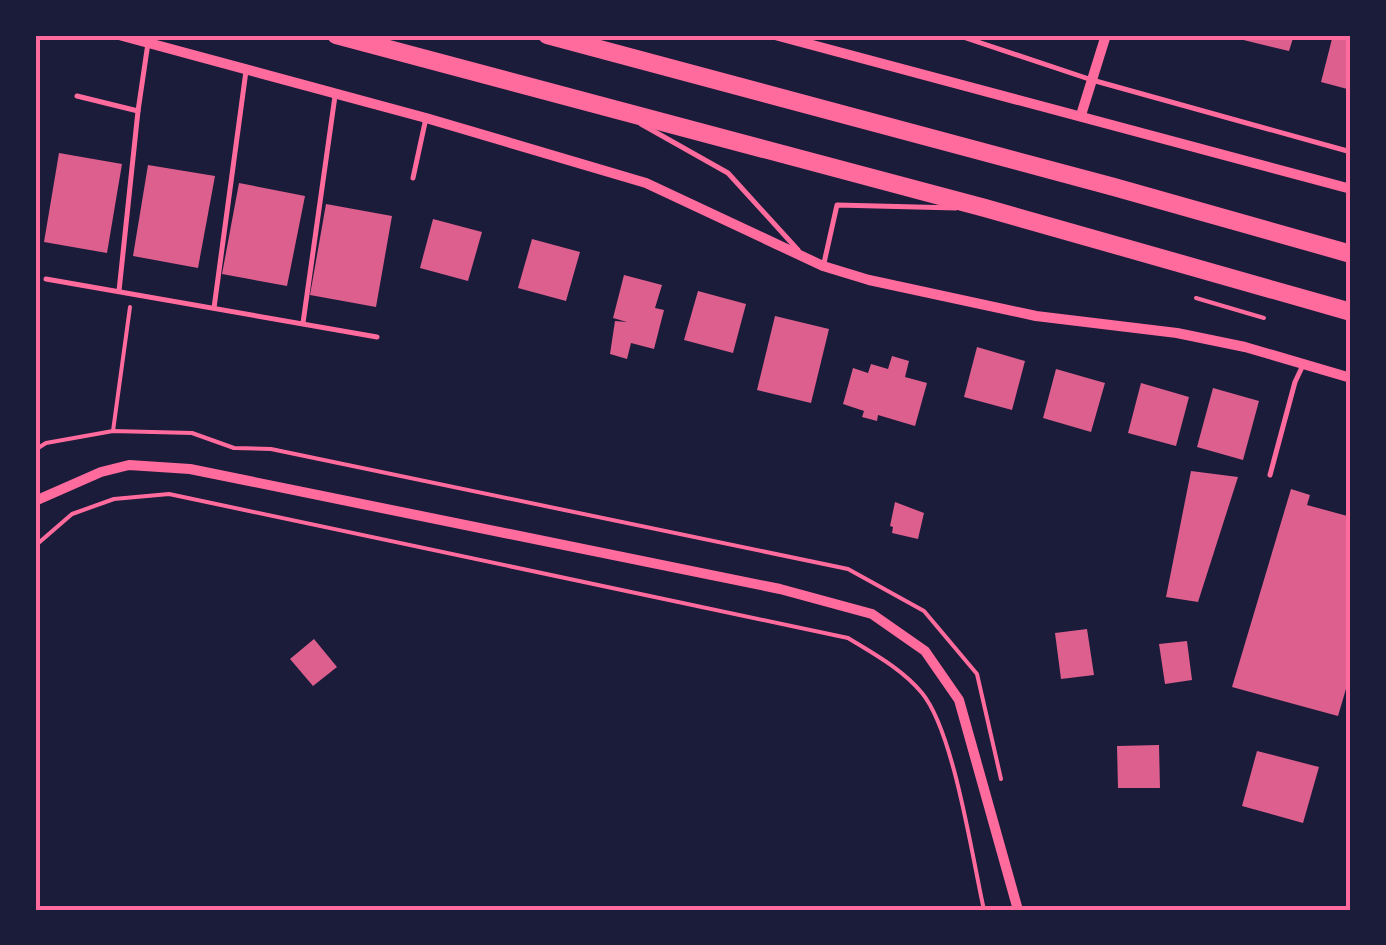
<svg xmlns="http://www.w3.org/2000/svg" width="1386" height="945" font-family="'Source Sans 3',sans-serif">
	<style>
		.building { fill: #dd5f8e }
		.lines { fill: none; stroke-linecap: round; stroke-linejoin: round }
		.path { stroke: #ff6b9d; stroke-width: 4 }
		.service { stroke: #ff6b9d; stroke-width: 5 }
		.minor { stroke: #ff6b9d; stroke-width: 10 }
		.primary { stroke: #ff6b9d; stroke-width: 18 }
		.neatline { fill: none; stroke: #ff6b9d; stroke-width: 4 }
	</style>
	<rect width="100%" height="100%" fill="#1b1b3a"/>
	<g class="building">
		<polygon points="1223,35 1294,35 1289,51"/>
		<polygon points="1333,35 1351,37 1351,90 1321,82"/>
		<polygon points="59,153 122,164 107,253 44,242"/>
		<polygon points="148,165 215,176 198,268 133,256"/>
		<polygon points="239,183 305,196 287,286 222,274"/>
		<polygon points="326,204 392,216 376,307 310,295"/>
		<polygon points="433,219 482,232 468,281 420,268"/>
		<polygon points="532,239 580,252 566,301 518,288"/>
		<polygon points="624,275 662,285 655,308 664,310 654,349 631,343 627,359 610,354 615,321 627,322 613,318"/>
		<polygon points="698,291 746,304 733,353 684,340"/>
		<polygon points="775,316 829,329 811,403 757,390"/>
		<polygon points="977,347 1025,361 1012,410 964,397"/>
		<polygon points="892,356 909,361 905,377 927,383 915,426 878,415 877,421 862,417 864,411 843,404 853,368 868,373 871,364 888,369"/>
		<polygon points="1056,369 1105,383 1091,432 1043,418"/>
		<polygon points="1141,383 1189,397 1176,446 1128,433"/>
		<polygon points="1213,388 1259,401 1243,460 1197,447"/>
		<polygon points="1191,471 1238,477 1198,602 1166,597"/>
		<polygon points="1291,489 1310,495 1307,505 1351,517 1351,672 1338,716 1232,687"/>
		<polygon points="895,502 924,513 918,539 892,533 893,527 890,526"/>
		<polygon points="1087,629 1094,675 1061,679 1055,633"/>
		<polygon points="314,639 337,667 313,686 290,659"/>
		<polygon points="1187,641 1192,680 1165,684 1159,644"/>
		<polygon points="1159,745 1160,788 1118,788 1117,746"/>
		<polygon points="1257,751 1319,767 1303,823 1242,806"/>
	</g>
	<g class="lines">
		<g class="path">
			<polyline points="1196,298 1264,318"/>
			<polyline points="113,431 130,307"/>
			<polyline points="35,450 46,443 113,431 192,433 234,448 271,449 848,569 924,611 977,674 1001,779"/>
			<path d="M 35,546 L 72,514 L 114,499 L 169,494 L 848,638 C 874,654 902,669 922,693 C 954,732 972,857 984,910"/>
		</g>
		<g class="service">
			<polyline points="957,35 1092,80 1351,152"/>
			<polyline points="77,96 138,111 148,43"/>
			<polyline points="641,124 728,173 798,250"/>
			<polyline points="413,178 426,118"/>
			<polyline points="824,263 837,205 956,208"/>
			<polyline points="46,279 377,337"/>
			<polyline points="119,291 138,111"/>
			<polyline points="214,308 246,71"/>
			<polyline points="303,323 335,96"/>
			<polyline points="1270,475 1295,382 1304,363"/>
		</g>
		<g class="minor">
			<polyline points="119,35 426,118 646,183 823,266 869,280 1036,316 1177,333 1245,347 1351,378"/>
			<polyline points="775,35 1351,189"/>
			<polyline points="1081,115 1106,35"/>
			<polyline points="35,501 101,472 129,465 190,469 780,589 872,614 925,651 959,700 1018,910"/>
		</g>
		<g class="primary">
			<polyline points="336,35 985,208 1351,312"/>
			<polyline points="547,35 1114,187 1351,254"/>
		</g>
	</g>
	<rect width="1386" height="945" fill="none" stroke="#1b1b3a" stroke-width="75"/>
	<rect x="38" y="38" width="1310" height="870" class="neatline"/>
</svg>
